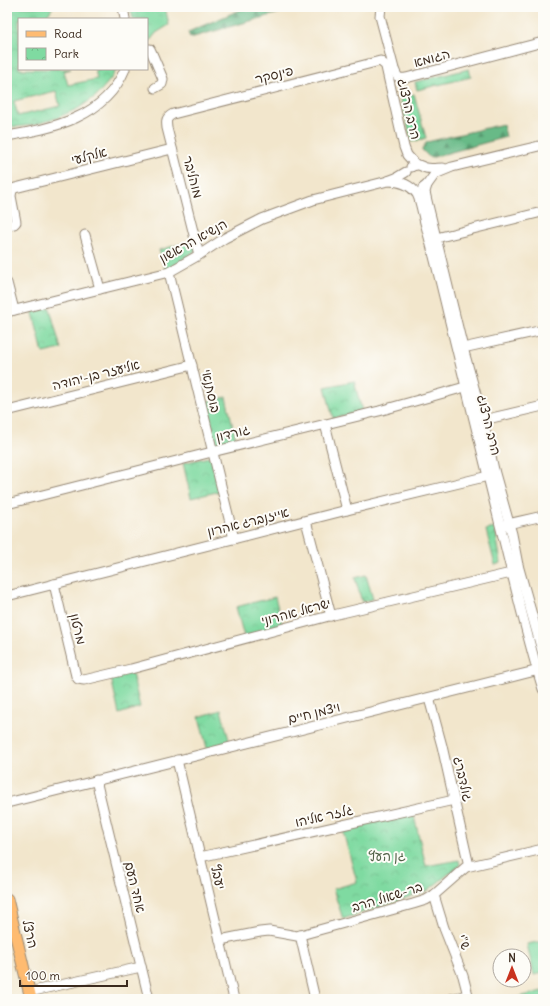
<svg xmlns="http://www.w3.org/2000/svg" width="550" height="1006" font-family="Delius,'Playpen Sans Hebrew',sans-serif">
	<style>
		.grass { fill: url(#grass-tufts); stroke: #5d8260 }
		.forest { fill: url(#forest-firs); stroke: #517252 }
		.park { fill: url(#park-crowns); stroke: #5d8260; fill-rule: evenodd }
		.pitch { fill: #7fdaa1; stroke: #5d8260 }
		.lines { fill: none; stroke-linecap: round; stroke-linejoin: round }
		.minor-casing { stroke: #968875; stroke-width: 11 }
		.major-casing { stroke: #968875; stroke-width: 13 }
		.minor { stroke: #fff; stroke-width: 9 }
		.major { stroke: #febb71; stroke-width: 11 }
		.labels { text-anchor: middle; dominant-baseline: central; stroke-width: 4; stroke-linejoin: round; paint-order: stroke }
		.street-label { font-size: 13px; fill: #3b2a1e; stroke: #fdfcf7 }
		.park-label { font-size: 13px; fill: #4f5f45; stroke: #fdfcf7 }
	</style>
	<defs>
		<pattern id="grass-tufts" width="24" height="20" patternUnits="userSpaceOnUse"><rect width="24" height="20" fill="#7fdaa1"/><path d="M3 7l-1-3M5 7V3M7 7l1-3M15 17l-1-3M17 17v-4M19 17l1-3" fill="none" stroke="#6fbb8a"/></pattern>
		<pattern id="forest-firs" width="22" height="20" patternUnits="userSpaceOnUse"><rect width="22" height="20" fill="#67ba87"/><path d="M5 1l3.5 6h-7zM16 11l3.5 6h-7z" fill="#56976e"/></pattern>
		<pattern id="park-crowns" width="20" height="18" patternUnits="userSpaceOnUse"><rect width="20" height="18" fill="#7fdaa1"/><path d="M2 6a3 3 0 1 1 6 0M12 15a3 3 0 1 1 6 0" fill="none" stroke="#6fbb8a"/></pattern>
	</defs>
	<rect width="100%" height="100%" fill="#fdfcf7"/>
	<filter id="ink" filterUnits="userSpaceOnUse"><feTurbulence type="fractalNoise" baseFrequency=".025" numOctaves="2"/><feDisplacementMap in="SourceGraphic" scale="8" xChannelSelector="R" yChannelSelector="G"/><feConvolveMatrix kernelMatrix="1 2 1 2 8 2 1 2 1" color-interpolation-filters="sRGB"/></filter>
	<filter id="wash" filterUnits="userSpaceOnUse"><feTurbulence type="fractalNoise" baseFrequency=".012" numOctaves="4" result="noise"/><feDisplacementMap in="SourceGraphic" scale="16" xChannelSelector="R" yChannelSelector="G"/><feGaussianBlur stdDeviation="0.9" result="paint"/><feColorMatrix in="noise" values="0 0 0 0 0 0 0 0 0 0 0 0 0 0 0 0 0 1.4 0 .05"/><feComposite in="paint" operator="in"/></filter>
	<g filter="url(#wash)">
		<rect width="100%" height="100%" fill="#f2e6cc"/>
		<polygon class="grass" points="130,7 165,7 169,25 156,33 149,42 147,42 147,19 133,19"/>
		<g class="forest">
			<polygon points="247,7 300,7 190,38 188,32"/>
			<polygon points="503,124 506,137 430,158 422,150 423,147 427,142"/>
		</g>
		<g class="park">
			<path d="M 7,7 L 53,7 L 45,19 L 19,19 L 19,69 L 71,69 L 64,71 L 68,85 L 97,79 L 95,69 L 117,69 L 110,80 L 96,96 L 79,108 L 57,118 L 33,125 L 15,127 L 7,124 ZM 56,91 L 60,106 L 18,116 L 14,101 Z"/>
			<polygon points="469,69 471,77 417,90 415,82"/>
			<polygon points="414,94 426,138 412,142 400,98"/>
			<polygon points="196,240 198,249 172,267 165,269 159,250"/>
			<polygon points="49,305 61,349 43,353 32,309"/>
			<polygon points="354,381 362,411 333,418 325,387"/>
			<polygon points="226,397 237,444 215,449 204,402"/>
			<polygon points="213,456 221,491 191,498 183,463"/>
			<polygon points="495,528 501,563 495,565 486,530"/>
			<polygon points="366,575 373,599 362,602 355,578"/>
			<polygon points="275,597 283,627 244,637 236,607"/>
			<polygon points="131,669 140,707 119,714 110,673"/>
			<polygon points="221,710 231,747 208,752 199,717"/>
			<polygon points="413,812 426,866 459,860 460,865 427,891 343,919 333,889 357,882 342,828"/>
			<polygon points="543,991 543,999 515,999 515,998"/>
		</g>
		<polygon class="pitch" points="543,941 543,973 534,975 527,944"/>
	</g>
	<g filter="url(#ink)">
		<g class="lines">
			<g class="minor-casing">
				<g id="minor">
					<polyline points="123,7 125,19"/>
					<path d="M 381,7 L 380,16 L 394,69 C 397,76 397,79 406,78 L 543,42"/>
					<polyline points="147,49 150,49 151,51 163,79 162,84 155,88"/>
					<path d="M 7,136 C 53,128 105,118 125,69"/>
					<path d="M 411,167 C 419,163 420,166 426,168 C 431,169 438,168 443,168"/>
					<path d="M 388,181 C 399,181 410,184 417,194 C 421,201 423,217 426,226 C 435,259 443,292 451,326 C 467,392 484,459 500,525 C 514,580 526,635 543,689"/>
					<polyline points="427,185 425,192 427,201 463,348 483,420 494,470 512,534 518,565 543,654"/>
					<polyline points="423,188 427,185 435,174 452,167 543,145"/>
					<polyline points="7,226 14,224 16,222 11,196 12,190 15,188 172,149"/>
					<polyline points="85,235 100,289"/>
					<polyline points="436,238 542,212"/>
					<path d="M 199,255 L 167,128 C 166,120 166,118 173,114 L 380,61 L 385,65 L 386,67 L 404,147 L 407,155 L 416,165"/>
					<polyline points="169,272 234,539"/>
					<polyline points="7,283 14,310"/>
					<polyline points="7,312 169,272 199,255 225,238 262,219 313,200 388,181 396,178 406,172"/>
					<polyline points="461,353 463,348 543,330"/>
					<polyline points="7,411 192,365"/>
					<polyline points="478,418 483,420 543,406"/>
					<polyline points="325,424 347,510"/>
					<polyline points="7,504 212,452 379,411 465,387"/>
					<polyline points="306,521 331,616"/>
					<polyline points="503,525 543,516"/>
					<polyline points="54,584 76,676 78,679 84,680 131,669 329,616 511,573 518,565"/>
					<polyline points="7,596 347,510 480,478 488,476 494,470"/>
					<polyline points="429,698 442,746 469,866"/>
					<polyline points="177,760 234,999"/>
					<polyline points="96,780 149,999"/>
					<polyline points="7,803 543,669"/>
					<polyline points="200,857 454,800"/>
					<polyline points="434,895 444,928 463,976 469,999"/>
					<polyline points="300,935 315,999"/>
					<polyline points="220,940 260,932 269,931 297,936 413,904 426,900 434,895 466,867 543,849"/>
					<polyline points="29,992 141,967"/>
					<polyline points="450,999 468,995"/>
				</g>
			</g>
			<g class="major-casing">
				<polyline id="major" points="7,899 31,999"/>
			</g>
			<use href="#minor" class="minor"/>
			<use href="#major" class="major"/>
		</g>
	</g>
	<g class="labels">
		<g class="street-label">
			<text transform="translate(432 58) rotate(-15)">הגומא</text>
			<text transform="translate(274 75) rotate(-14)">פינסקר</text>
			<text transform="translate(409 109) rotate(77)">הרב הרצוג</text>
			<text transform="translate(89 156) rotate(-14)">אלקלעי</text>
			<text transform="translate(193 177) rotate(75)">מוהליבר</text>
			<text transform="translate(193 241) rotate(-29)">הנשיא הראשון</text>
			<text transform="translate(96 375) rotate(-14)">אליעזר בן-יהודה</text>
			<text transform="translate(211 391) rotate(77)">בוסתנאי</text>
			<text transform="translate(489 425) rotate(76)">הרב הרצוג</text>
			<text transform="translate(233 433) rotate(-14)">גורדון</text>
			<text transform="translate(248 522) rotate(-14)">אייזנברג אהרון</text>
			<text transform="translate(296 612) rotate(-15)">ישראל אהרוני</text>
			<text transform="translate(78 629) rotate(76)">מרטון</text>
			<text transform="translate(314 713) rotate(-14)">ויצמן חיים</text>
			<text transform="translate(463 779) rotate(77)">גולדברג</text>
			<text transform="translate(324 816) rotate(-13)">גלזר אליהו</text>
			<text transform="translate(218 877) rotate(77)">יעבץ</text>
			<text transform="translate(135 887) rotate(76)">אחד העם</text>
			<text transform="translate(387 897) rotate(-17)">בר-שאול הרב</text>
			<text transform="translate(30 934) rotate(77)">הרצל</text>
			<text transform="translate(464 942) rotate(68)">ש"י</text>
		</g>
		<g class="park-label">
			<text x="387" y="856">גן העץ</text>
		</g>
	</g>
	<rect width="550" height="1006" fill="none" stroke="#fdfcf7" stroke-width="24"/>
	<rect x="18" y="18" width="130" height="52" fill="#fdfcf7" stroke="#afa8a0"/>
	<rect x="26" y="31" width="20" height="6" fill="#febb71" stroke="#afa8a0"/>
	<text x="54" y="38" font-size="12" fill="#3b2a1e">Road</text>
	<rect x="26" y="48" width="20" height="12" fill="url(#park-crowns)" stroke="#afa8a0"/>
	<text x="54" y="58" font-size="12" fill="#3b2a1e">Park</text>
	<g transform="translate(512 968)"><circle r="19" fill="#fdfcf7" stroke="#afa8a0"/>
	<path d="M0-3L7 15L0 10L-7 15Z" fill="#c8321e"/>
	<text y="-6" font-size="11" font-weight="bold" text-anchor="middle" fill="#3b2a1e">N</text>
	</g>
	<path d="M20 980v6h107v-6" fill="none" stroke="#3b2a1e" stroke-width="2"/>
	<text x="26" y="980" font-size="12" fill="#3b2a1e" stroke="#fdfcf7" stroke-width="3" paint-order="stroke">100 m</text>
</svg>
